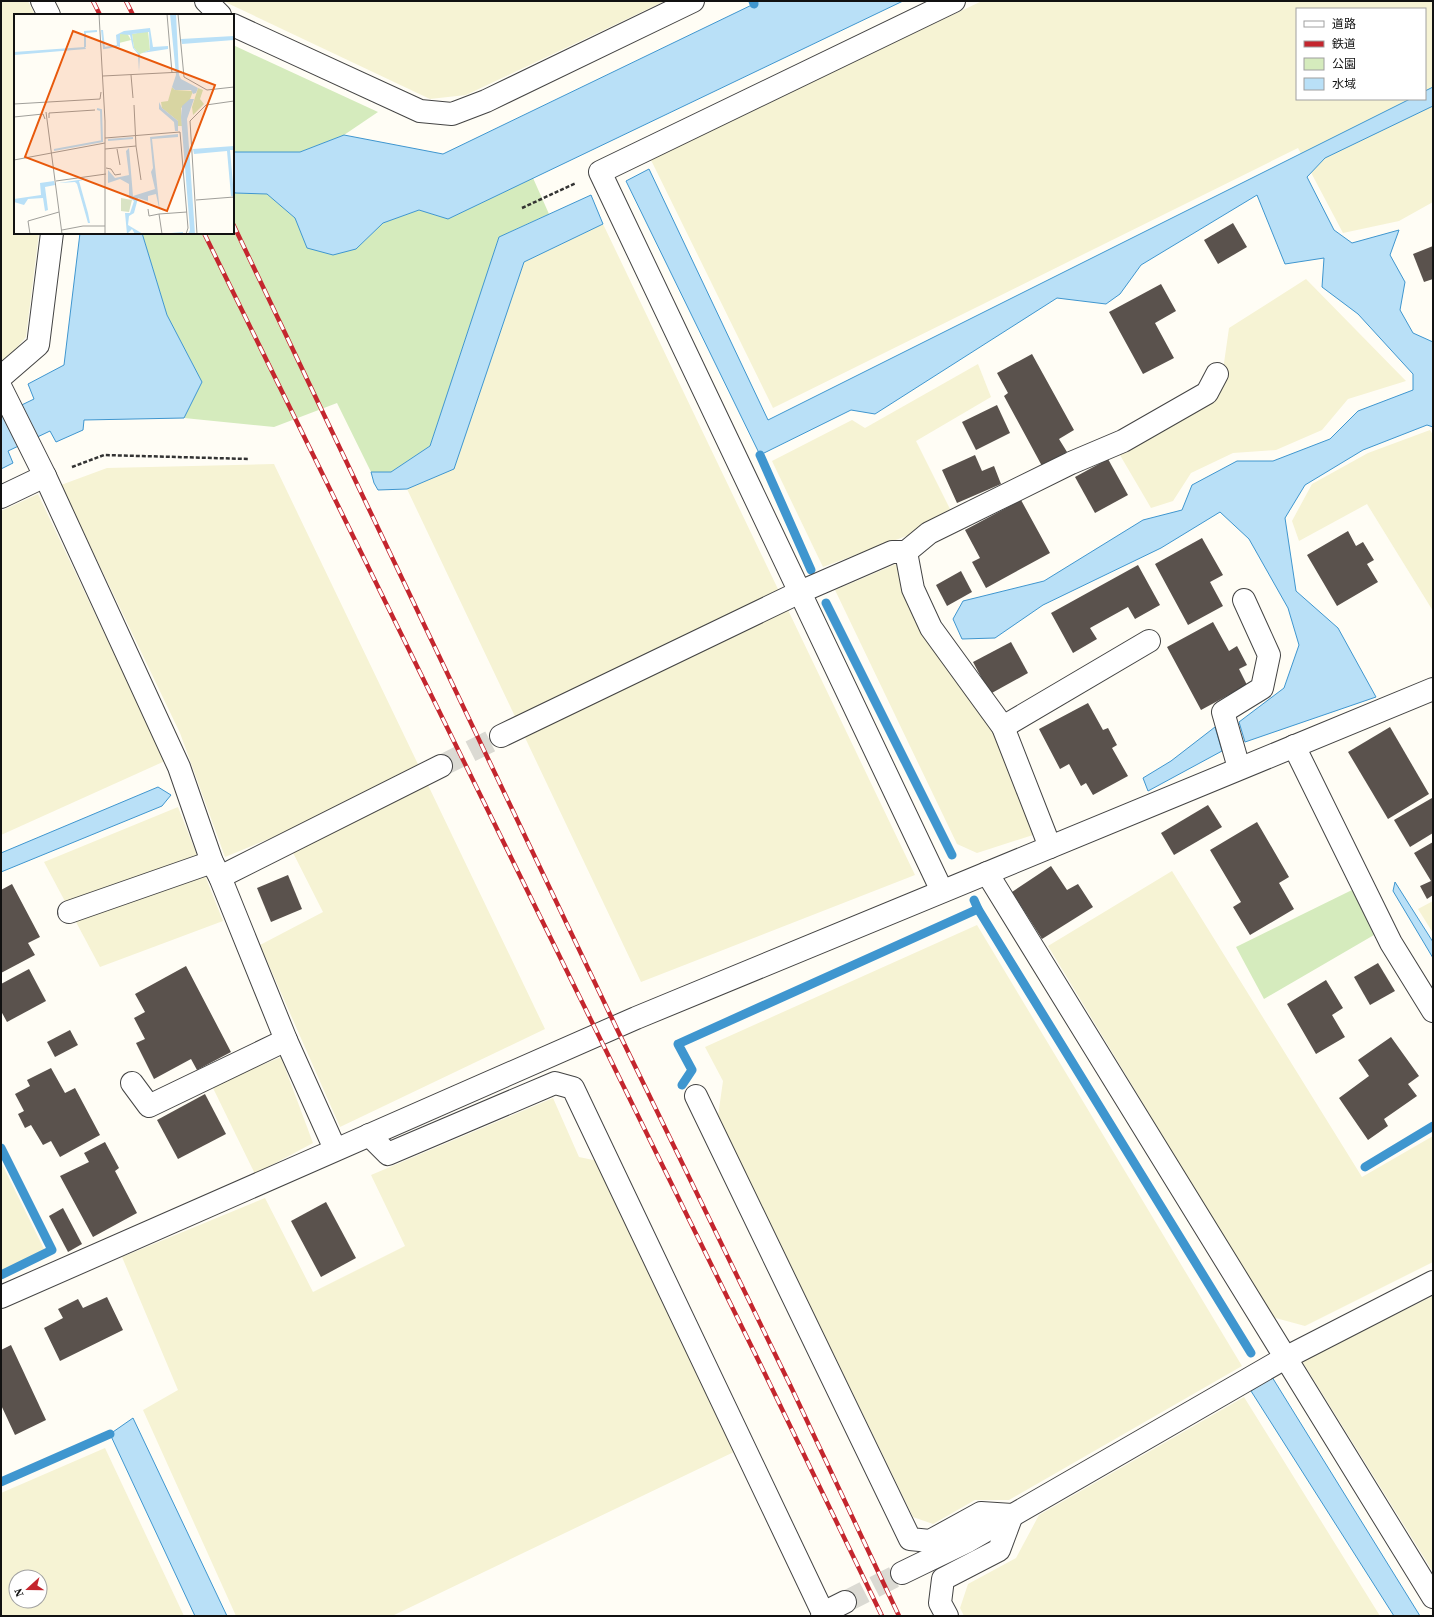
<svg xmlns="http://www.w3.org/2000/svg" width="1434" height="1617" font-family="'Source Serif 4','Noto Sans JP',serif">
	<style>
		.farmland { fill: #f6f3d4; fill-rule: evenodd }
		.green { fill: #d5ebbd }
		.water { fill: #b9e0f7; stroke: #3f96cf }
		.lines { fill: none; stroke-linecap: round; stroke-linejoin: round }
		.stream { stroke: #3f96cf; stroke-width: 9 }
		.building { fill: #5a524d }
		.minor-tunnel { stroke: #dbdad3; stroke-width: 22; stroke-dasharray: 22 11; stroke-linecap: butt }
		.minor-casing { stroke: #444; stroke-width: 24 }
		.path { stroke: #333; stroke-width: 2.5; stroke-dasharray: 4 2; stroke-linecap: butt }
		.minor { stroke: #fff; stroke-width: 22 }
		.rail-casing { stroke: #c4262e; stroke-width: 4.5 }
		.rail { stroke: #fff; stroke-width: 3; stroke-dasharray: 9; stroke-linecap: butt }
		.inset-river { fill: none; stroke: #b9e0f7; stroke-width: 2 }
		.inset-road { fill: none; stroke: #a09f9a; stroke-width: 1 }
		.view { fill: #e8590c; fill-opacity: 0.15; stroke: #e8590c; stroke-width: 2 }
		.inset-edge { fill: none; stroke: #111; stroke-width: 2 }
	</style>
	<rect width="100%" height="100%" fill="#fffdf5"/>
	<g class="farmland">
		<polygon points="1,1 28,1 35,15 15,15 15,233 39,233 26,337 7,359 1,362"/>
		<polygon points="223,1 665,1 466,95 430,99"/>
		<path d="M 982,1 L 1433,1 L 1433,202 L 1399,221 L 1343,233 L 1298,148 L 773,408 L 650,158 ZM 1297,9 L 1425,9 L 1425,99 L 1297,99 Z"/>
		<polygon points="603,224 915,875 641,982 407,489 454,469 524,262"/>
		<polygon points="1306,279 1406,381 1348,399 1322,430 1276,450 1233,453 1191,473 1173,501 1151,508 1117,450 1220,391 1229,328"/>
		<polygon points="978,364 991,397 916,441 950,509 909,535 823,567 772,461 852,420 865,428"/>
		<polygon points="1430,430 1433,435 1433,611 1367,504 1299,541 1292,521 1312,484 1368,453"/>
		<polygon points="274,464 545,1029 340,1127 260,945 323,912 283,833 225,857 180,733 61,485 107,468"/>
		<polygon points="38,494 165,761 1,835 1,511"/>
		<polygon points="896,564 925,636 997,730 1036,834 977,853 957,844 835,590"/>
		<polygon points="178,807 223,921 100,967 44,862"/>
		<polygon points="1172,871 1362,1177 1433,1136 1433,1262 1305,1326 1272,1317 1048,946"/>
		<polygon points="1433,901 1433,933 1418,909"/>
		<polygon points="977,925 1242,1366 1009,1500 975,1500 933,1524 913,1517 718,1116 723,1081 705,1047"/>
		<polygon points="281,1057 313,1143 255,1174 212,1086"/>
		<polygon points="553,1098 579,1157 598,1161 738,1450 392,1616 236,1616 143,1410 178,1390 122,1257 265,1198 313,1292 405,1246 371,1175"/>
		<polygon points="1,1162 45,1251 1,1271"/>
		<polygon points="1433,1296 1433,1572 1302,1361"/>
		<polygon points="1244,1397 1380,1616 964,1616 960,1608 968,1584 1016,1558 1039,1515"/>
		<path d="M 105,1448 L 184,1616 L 1,1616 L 1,1493 ZM 16,1577 L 40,1577 L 40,1601 L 16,1601 Z"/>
	</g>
	<g class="green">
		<polygon points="233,45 378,112 344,135 300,152 233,152"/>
		<polygon points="533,178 549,214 499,237 430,446 391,472 371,472 337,403 274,427 184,418 202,382 167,315 142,233 233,233 233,193 267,194 295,218 307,248 356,249 383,223 419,210 448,219"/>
		<polygon points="1352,890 1374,935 1264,999 1236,947"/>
	</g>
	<g class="water">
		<polygon points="760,1 903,1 448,219 419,210 383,223 356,249 333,255 307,248 295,218 267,194 235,193 233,187 233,152 300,152 344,135 443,154"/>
		<polygon points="1433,87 1433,106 1325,158 1307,177 1334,230 1352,243 1399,230 1390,255 1405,282 1400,310 1413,333 1433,342 1433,427 1427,425 1363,450 1305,485 1285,518 1296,591 1338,628 1376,697 1245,742 1239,722 1284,688 1299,645 1288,608 1249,539 1220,512 1161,548 1043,605 995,638 962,639 953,619 963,601 1044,581 1143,520 1182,510 1192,485 1237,461 1273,461 1330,439 1358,411 1413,390 1413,374 1358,314 1322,287 1324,258 1285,264 1257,195 1141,265 1120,294 1106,304 1057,298 875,414 851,410 760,455 626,181 649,169 768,420 1410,99 1425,99 1425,91"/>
		<polygon points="591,195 603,224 524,262 454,469 407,489 378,490 374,483 371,472 391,472 430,446 499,237"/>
		<polygon points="80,233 142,233 167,315 202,382 184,418 84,420 83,430 56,442 50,431 8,451 13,463 1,469 1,415 34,399 28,384 64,365"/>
		<polygon points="1215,727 1222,751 1148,791 1143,778 1171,761"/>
		<polygon points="158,787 171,795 162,806 1,872 1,853"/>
		<polygon points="1395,882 1433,942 1433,958 1393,891"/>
		<polygon points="1272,1377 1420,1616 1394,1616 1251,1391"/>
		<polygon points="133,1418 227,1616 195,1616 110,1434"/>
	</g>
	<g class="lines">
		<g class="stream">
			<polyline points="753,1 754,4"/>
			<polyline points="760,455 811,570"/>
			<polyline points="826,603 952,855"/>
			<polyline points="974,900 978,909 1251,1353"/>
			<polyline points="682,1085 692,1070 678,1044 978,909"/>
			<polyline points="1,1148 52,1250 1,1275"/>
			<polyline points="1365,1167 1433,1126"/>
			<polyline points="1,1482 110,1434"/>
		</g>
	</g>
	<g class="building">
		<polygon points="1233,223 1247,247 1218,264 1204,240"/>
		<polygon points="1433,246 1433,279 1424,282 1413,254"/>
		<polygon points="1161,284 1176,311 1155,323 1174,358 1143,374 1109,312"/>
		<polygon points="1032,354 1074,430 1059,439 1067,452 1042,466 1004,396 1008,393 997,373"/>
		<polygon points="997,405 1010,433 976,450 962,422"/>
		<polygon points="975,455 982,471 994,466 1001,484 957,503 942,470"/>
		<polygon points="1108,459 1128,495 1095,513 1075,477"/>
		<polygon points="1021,500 1050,553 986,588 972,562 980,558 965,530"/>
		<polygon points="1348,531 1356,546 1363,542 1374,560 1367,564 1378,582 1337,606 1307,555"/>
		<polygon points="1202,538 1223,575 1210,582 1223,606 1188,625 1155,564"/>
		<polygon points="1138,565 1160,605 1135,619 1128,607 1090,628 1097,639 1073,653 1051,613"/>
		<polygon points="961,571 972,592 947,606 936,585"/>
		<polygon points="1213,622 1229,651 1237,646 1247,665 1239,669 1247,685 1201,710 1167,647"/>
		<polygon points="1011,642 1028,673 990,694 973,662"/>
		<polygon points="1088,703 1103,730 1108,728 1117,745 1112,748 1128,776 1093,795 1086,783 1081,786 1069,764 1060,769 1039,729"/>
		<polygon points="1390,727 1429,794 1388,819 1348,752"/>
		<polygon points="1432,798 1433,800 1433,833 1410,847 1394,820"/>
		<polygon points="1208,805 1222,827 1174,855 1161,833"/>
		<polygon points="1257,822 1289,877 1279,883 1294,909 1250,935 1233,907 1241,902 1210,850"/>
		<polygon points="1433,842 1433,895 1427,899 1420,886 1431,881 1414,853"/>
		<polygon points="1051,866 1067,890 1078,884 1093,907 1042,939 1012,892"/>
		<polygon points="288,875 302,909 271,922 257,888"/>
		<polygon points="12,884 40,937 28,943 35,955 1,973 1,890"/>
		<polygon points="1378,963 1395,991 1370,1005 1354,977"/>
		<polygon points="186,966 231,1052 197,1070 191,1059 154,1079 136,1043 145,1039 134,1018 145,1012 135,994"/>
		<polygon points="29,969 46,1001 7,1022 1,1011 1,984"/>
		<polygon points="1326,980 1343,1008 1332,1015 1345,1037 1316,1054 1287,1004"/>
		<polygon points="70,1030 78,1045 55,1057 47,1042"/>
		<polygon points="1391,1037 1419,1076 1408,1084 1417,1096 1384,1119 1388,1126 1368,1140 1339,1098 1369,1076 1358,1060"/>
		<polygon points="51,1068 65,1093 75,1088 100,1135 60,1157 51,1141 43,1145 31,1125 25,1128 18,1114 24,1111 15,1094 30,1086 27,1080"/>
		<polygon points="205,1094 226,1134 178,1159 157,1120"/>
		<polygon points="105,1142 119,1168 115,1171 137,1213 93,1237 60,1176 89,1162 84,1153"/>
		<polygon points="326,1202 356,1258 321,1277 291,1221"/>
		<polygon points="63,1208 82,1244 68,1252 49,1216"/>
		<polygon points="107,1297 123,1330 60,1361 44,1328 63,1318 58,1309 78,1299 83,1308"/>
		<polygon points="11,1345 46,1420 15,1435 1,1405 1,1350"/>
	</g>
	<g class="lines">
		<g class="minor-tunnel">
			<polyline points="441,766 501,736"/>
			<polyline points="845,1602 902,1573"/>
		</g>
		<g class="minor-casing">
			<g id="minor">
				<polyline points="42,1 49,15"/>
				<polyline points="206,1 220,15"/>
				<polyline points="233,25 420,111 452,114 486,101 693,1"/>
				<polyline points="1,377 38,345 52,233"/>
				<polyline points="1,388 45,476 179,767 212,862 220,877 286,1040 335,1149"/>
				<polyline points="1,497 45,476"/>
				<polyline points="906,552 929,533 1071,463 1123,441 1207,393 1217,374"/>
				<polyline points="1003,727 1149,641"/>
				<polyline points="501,736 800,592 892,552 906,552 913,589 931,628 1003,727 1050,847"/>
				<polyline points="1294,746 1391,943 1433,1011"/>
				<polyline points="1239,768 1223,712 1262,688 1269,655 1244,600"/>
				<polyline points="987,873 1433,1597"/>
				<polyline points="220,877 441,766"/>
				<polyline points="942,891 600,172 954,1"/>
				<polyline points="69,912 212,862"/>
				<polyline points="132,1083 149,1106 286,1040"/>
				<polyline points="696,1096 910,1539 930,1541 981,1513 1012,1515 999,1550 943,1579 940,1603 947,1616"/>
				<polyline points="369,1135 388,1154 555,1083 573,1088 823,1613 822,1616"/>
				<polyline points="1,1297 636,1018 1433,689"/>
				<polyline points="902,1573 968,1541 1285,1358 1433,1282"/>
				<polyline points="823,1613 845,1602"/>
			</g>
		</g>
		<g class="path">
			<polyline points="522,208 576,183"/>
			<polyline points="72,467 104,455 249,459"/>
		</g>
		<use href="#minor" class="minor"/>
		<g class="rail-casing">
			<g id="rail">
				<polyline points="93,1 100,15"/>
				<polyline points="126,1 133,15"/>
				<polyline points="233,224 616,1027 792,1389 899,1616"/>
				<polyline points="204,233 765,1374 882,1616"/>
			</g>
		</g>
		<use href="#rail" class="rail"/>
	</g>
	<g transform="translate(14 14)">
		<rect width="220" height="220" fill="#fffdf5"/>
		<path d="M 134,17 L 136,36 L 126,40 L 120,34 L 118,20 ZM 113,19 L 117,26 L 105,29 L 106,20 ZM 158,73 L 161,76 L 179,77 L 175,88 L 167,94 L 168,112 L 164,112 L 164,107 L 148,94 L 147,88 L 154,87 ZM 184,74 L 189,76 L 186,85 L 190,90 L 179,101 L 178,93 Z" fill="#d5ebbd"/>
		<path d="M 107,184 L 118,186 L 115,198 L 107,197 Z" fill="#d9e3c4"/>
		<path d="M 156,0 L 162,0 L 165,61 L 167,65 L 184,74 L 182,79 L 179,80 L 177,76 L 161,76 L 158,73 L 162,61 ZM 136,14 L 139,33 L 154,32 L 154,35 L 128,39 L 136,36 L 135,18 L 118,20 L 120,34 L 126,40 L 125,58 L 124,40 L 119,34 L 116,21 L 106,20 L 106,33 L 103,32 L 102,21 L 110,17 ZM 220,22 L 220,26 L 168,30 L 167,25 ZM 71,33 L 72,35 L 0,41 L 0,38 ZM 176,85 L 180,85 L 173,105 L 181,220 L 174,220 L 176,216 L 167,103 L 168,92 ZM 145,88 L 148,94 L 164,107 L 164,117 L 161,117 L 160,108 L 145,95 ZM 164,120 L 164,123 L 138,125 L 146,198 L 142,180 L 134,182 L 134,187 L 124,184 L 120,199 L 115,202 L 114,211 L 129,220 L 121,220 L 118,215 L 113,220 L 111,199 L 116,199 L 120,187 L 115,184 L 115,170 L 106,165 L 94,169 L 94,156 L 101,164 L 115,161 L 112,137 L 115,134 L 119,182 L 141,175 L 137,158 L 139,154 L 136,123 ZM 220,132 L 220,136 L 216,136 L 220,182 L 217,182 L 213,137 L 180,140 L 179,135 ZM 77,164 L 65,167 L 74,199 L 76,209 L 74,209 L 63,170 L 61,168 L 45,169 ZM 40,167 L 41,171 L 31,173 L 34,196 L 31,197 L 29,184 L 14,185 L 10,191 L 0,188 L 0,185 L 27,181 L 26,169 Z" fill="#b9e0f7"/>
		<path class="inset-river" d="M 88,16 L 90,34 L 103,32M 71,33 L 71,18 L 83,17M 83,95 L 87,96 L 88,127M 94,126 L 119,124M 40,136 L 89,127M 157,220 L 169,219"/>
		<path class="inset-road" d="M 85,0 L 91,107 L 91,220M 153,0 L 158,59M 164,0 L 170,63 L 193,76 L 220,73M 117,61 L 119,84M 89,62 L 168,58M 0,90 L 86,85 L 87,78M 32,98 L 48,220M 0,103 L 29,100 L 31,105M 35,104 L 35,99 L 81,96M 91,124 L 166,118 L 174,214 L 172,220M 122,132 L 127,166M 91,135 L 122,132 L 120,91M 103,135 L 106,151M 0,146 L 91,129M 92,154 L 97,155 L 101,161 L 107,160M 42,167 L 92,160M 182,186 L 220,183M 134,195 L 135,202 L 145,200M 48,216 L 69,212 L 91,212M 16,220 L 14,207 L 45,198M 148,220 L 145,200 L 173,198M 183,220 L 176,107 L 192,91 L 220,87"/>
		<path class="view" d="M 59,17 L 201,71 L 153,197 L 11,143 Z"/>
		<rect width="220" height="220" class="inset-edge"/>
	</g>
	<rect width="1434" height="1617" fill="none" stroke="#111111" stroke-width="4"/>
	<rect x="1296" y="8" width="130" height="92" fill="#ffffff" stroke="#a0a0a0"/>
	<rect x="1304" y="21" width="20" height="6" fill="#ffffff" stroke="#a0a0a0"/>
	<text x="1332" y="28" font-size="12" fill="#111111">道路</text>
	<rect x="1304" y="41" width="20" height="6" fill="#c4262e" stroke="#a0a0a0"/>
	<text x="1332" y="48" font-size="12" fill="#111111">鉄道</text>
	<rect x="1304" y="58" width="20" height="12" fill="#d5ebbd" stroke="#a0a0a0"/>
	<text x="1332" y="68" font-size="12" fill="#111111">公園</text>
	<rect x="1304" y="78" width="20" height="12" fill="#b9e0f7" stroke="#a0a0a0"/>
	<text x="1332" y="88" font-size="12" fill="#111111">水域</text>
	<g transform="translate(28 1589) rotate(249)"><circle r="19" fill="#ffffff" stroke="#a0a0a0"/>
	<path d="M0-3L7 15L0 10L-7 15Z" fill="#c4262e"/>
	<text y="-6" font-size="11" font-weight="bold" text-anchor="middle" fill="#111111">N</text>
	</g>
</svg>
